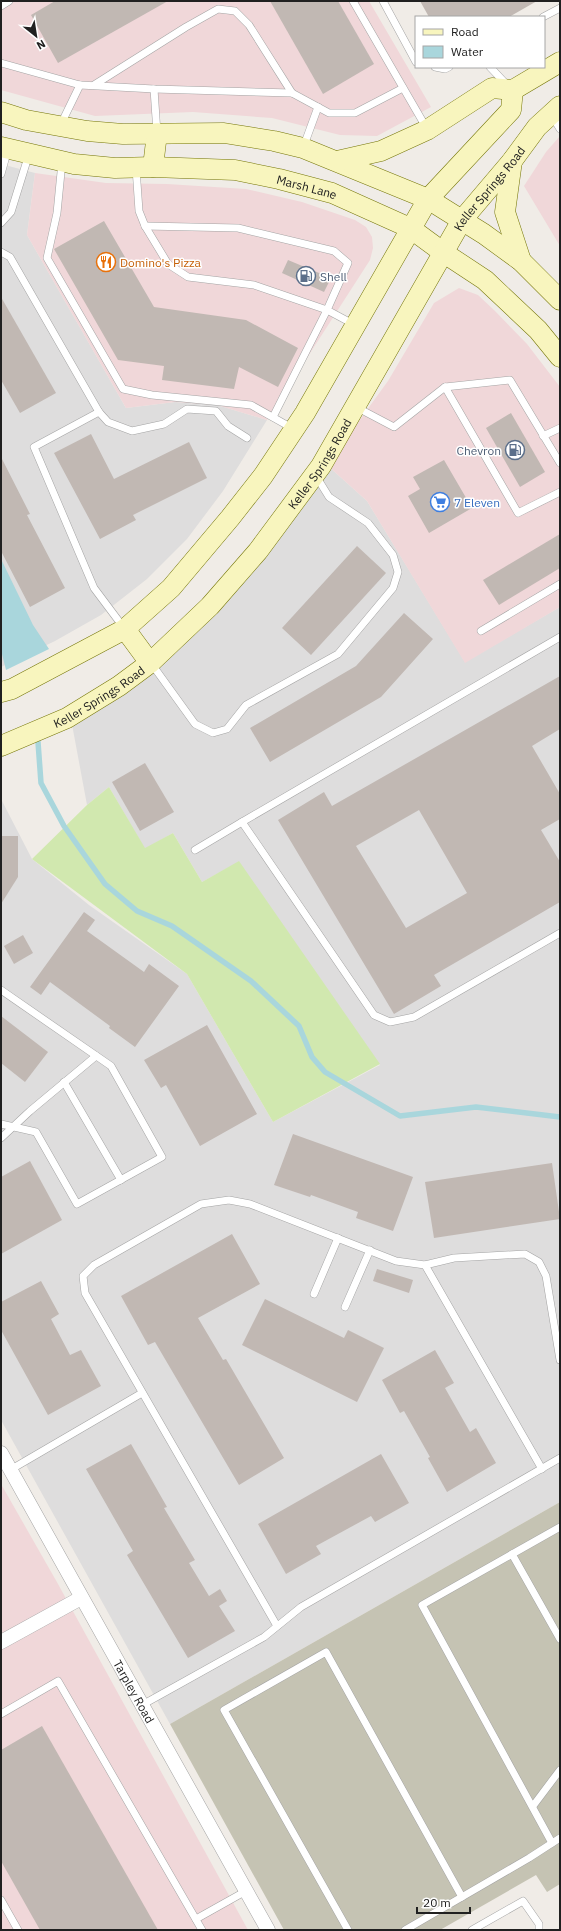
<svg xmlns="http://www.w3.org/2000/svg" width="561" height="1931" font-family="'IBM Plex Sans',sans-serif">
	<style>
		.residential { fill: #dedddd }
		.commercial { fill: #f0d7d9 }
		.construction { fill: #c5c3b3 }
		.grass { fill: #d1e8af }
		.water { fill: #a9d6dc }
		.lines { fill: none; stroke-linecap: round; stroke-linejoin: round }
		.stream { stroke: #a9d6dc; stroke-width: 5.5 }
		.building { fill: #c1b8b3; fill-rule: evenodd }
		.lane-casing { stroke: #a4a4a4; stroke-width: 8 }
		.street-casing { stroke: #a4a4a4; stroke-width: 15 }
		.secondary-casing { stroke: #757609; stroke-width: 21 }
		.lane { stroke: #fff; stroke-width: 7 }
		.street { stroke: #fff; stroke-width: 14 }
		.secondary { stroke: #f8f5be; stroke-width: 20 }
		.labels { text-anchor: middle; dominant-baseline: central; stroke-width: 3; stroke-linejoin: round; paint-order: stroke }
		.street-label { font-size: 12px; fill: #202020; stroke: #fff }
		.food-label { font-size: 12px; fill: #c56008; stroke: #fff; text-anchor: start }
		.service-label { font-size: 12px; fill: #4e5e75; stroke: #fff; text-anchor: start }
		.shop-label { font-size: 12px; fill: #366cbe; stroke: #fff; text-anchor: start }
	</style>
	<rect width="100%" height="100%" fill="#f0ece7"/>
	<g class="residential">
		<polygon points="1,164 35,173 27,235 126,408 175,402 217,405 267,420 223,491 187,539 147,579 101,615 55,641 1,667"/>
		<polygon points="327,465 367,501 465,662 560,607 560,1502 170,1724 1,1420 1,799 32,859 89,905 187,974 273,1122 380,1065 239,862 202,882 173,833 145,849 109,787 87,805 71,719 209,619 241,586 281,535"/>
	</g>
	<g class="commercial">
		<polygon points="1,1 369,1 431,107 377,136 340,135 272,118 193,112 95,116 1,90"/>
		<polygon points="560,136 560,246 524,186 546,152"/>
		<polygon points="35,173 106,183 167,184 246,189 302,202 355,220 366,227 372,237 373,248 370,260 267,420 217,405 175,402 126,408 27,235"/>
		<polygon points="459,288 478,295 495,311 527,344 560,387 560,607 465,663 367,501 327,465 388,381 434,303"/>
		<polygon points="1,1484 58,1584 248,1930 1,1930"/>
	</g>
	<polygon class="construction" points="560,1502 560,1884 547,1892 536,1875 440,1930 284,1930 170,1724"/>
	<polygon class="grass" points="109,787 145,848 173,833 202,882 239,861 380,1064 273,1122 187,974 32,859 87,805"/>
	<polygon class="water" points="1,559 33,625 49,649 6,670 1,650"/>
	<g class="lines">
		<polyline class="stream" points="38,742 41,783 64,826 105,884 137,911 172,926 251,981 299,1026 312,1057 325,1072 400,1116 476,1107 560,1117"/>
	</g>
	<g class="building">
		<polygon points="55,1 168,1 58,63 31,15"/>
		<polygon points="270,1 338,1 374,64 323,94"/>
		<polygon points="420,1 537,1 509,17 429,17"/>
		<polygon points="104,221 154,307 246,320 298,348 278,387 239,367 234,389 162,380 164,366 118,360 54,249"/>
		<polygon points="288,260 331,278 324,292 282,273"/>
		<polygon points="1,297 56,393 20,413 1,380"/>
		<polygon points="511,413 545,472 520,487 486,428"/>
		<polygon points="91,434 114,479 189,442 207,478 133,515 136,520 100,539 54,453"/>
		<polygon points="1,457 30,514 27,515 65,588 30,607 1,551"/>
		<polygon points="444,460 472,508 429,533 408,496 420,489 413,477"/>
		<polygon points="560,534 560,568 499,605 483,580"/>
		<polygon points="357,546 386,573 311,655 282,628"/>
		<polygon points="404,613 433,639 381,697 270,762 250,728 356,666"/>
		<path d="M 560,676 L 560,729 L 532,746 L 560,794 L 560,819 L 541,830 L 560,862 L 560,902 L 434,975 L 441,986 L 394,1014 L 278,820 L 324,792 L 332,806 ZM 419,810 L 467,893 L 406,928 L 356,846 Z"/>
		<polygon points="145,763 174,812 140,831 112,782"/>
		<polygon points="1,836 18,836 18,877 1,904"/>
		<polygon points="84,912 95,920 87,931 144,972 149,964 179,986 135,1047 109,1028 110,1026 50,982 41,995 30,987"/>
		<polygon points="23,935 33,953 14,964 4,946"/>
		<polygon points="1,1016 48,1052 25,1082 1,1063"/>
		<polygon points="207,1025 257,1114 200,1146 166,1085 161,1088 144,1060"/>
		<polygon points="293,1134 413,1177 393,1231 356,1218 358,1212 311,1195 310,1197 274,1185"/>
		<polygon points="30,1161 62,1220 1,1254 1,1177"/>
		<polygon points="552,1163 560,1219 434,1238 425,1182"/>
		<polygon points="232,1234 260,1284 198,1318 223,1360 226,1359 284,1458 239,1485 155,1342 148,1345 121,1296"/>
		<polygon points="377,1269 413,1280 409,1293 373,1281"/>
		<polygon points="41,1281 59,1314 51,1319 70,1355 81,1350 101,1386 48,1415 1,1330 1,1302"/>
		<polygon points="265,1299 344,1338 348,1330 384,1348 357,1402 242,1345"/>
		<polygon points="435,1350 454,1383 445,1388 470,1432 476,1428 496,1463 447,1492 428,1458 430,1457 404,1411 400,1413 382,1380"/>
		<polygon points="131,1444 167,1507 164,1508 195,1560 189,1563 209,1596 220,1589 227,1601 219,1606 235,1631 188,1658 127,1555 133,1551 86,1469"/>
		<polygon points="381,1454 409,1503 375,1522 371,1516 316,1546 321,1554 286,1574 258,1524"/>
		<polygon points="42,1726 158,1930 40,1930 1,1861 1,1750"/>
	</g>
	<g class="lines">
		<g class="lane-casing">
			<g id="lane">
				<polyline points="353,1 427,129"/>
				<polyline points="383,1 416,62"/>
				<polyline points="1,6 9,1"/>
				<polyline points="543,17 560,8"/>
				<polyline points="1,63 80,85 154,89 292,93 329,113 355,113 403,88"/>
				<polyline points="435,67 445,69 449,67"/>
				<polyline points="490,67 507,85"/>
				<polyline points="94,85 186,27 218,9 235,11 249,25 292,93"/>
				<polyline points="154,89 157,133"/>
				<polyline points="552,116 560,129"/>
				<polyline points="61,124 80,85"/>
				<polyline points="303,148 318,107"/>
				<polyline points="62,162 57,213 47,258 123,389 152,395 251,405 292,428"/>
				<polyline points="136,168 139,211 145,226 168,264 188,277 254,285 327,310 273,417"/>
				<polyline points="1,174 8,149"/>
				<polyline points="1,223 11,212 29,154"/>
				<polyline points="145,226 238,228 334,251 348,263 327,310 355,325"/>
				<polyline points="1,252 10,257 99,412 108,422 132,431 164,424 187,409 216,411 228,426 247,438"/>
				<polyline points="445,387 518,513 560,492"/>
				<polyline points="356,407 394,427 445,387 510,380 560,463"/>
				<polyline points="99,412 34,447 94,588 124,628"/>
				<polyline points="543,436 560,428"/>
				<polyline points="481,631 560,584"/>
				<polyline points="560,637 242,822 374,1015 390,1022 414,1017 560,933"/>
				<polyline points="151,663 195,724 213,733 227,729 246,705 338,654 393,588 398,572 393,555 368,523 329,497 316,476"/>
				<polyline points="195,850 242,822"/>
				<polyline points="1,990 111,1066 162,1157 77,1204 36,1132 1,1124"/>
				<polyline points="64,1082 121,1180"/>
				<polyline points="1,1138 30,1111 96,1056"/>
				<polyline points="425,1265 542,1469"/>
				<polyline points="314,1294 338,1238"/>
				<polyline points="345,1307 370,1250"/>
				<polyline points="10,1470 142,1393"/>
				<polyline points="512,1554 560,1639"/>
				<polyline points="277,1626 85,1293 83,1276 94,1265 201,1204 229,1200 250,1204 396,1261 425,1265 454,1258 525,1254 539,1262 546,1276 560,1360"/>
				<polyline points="142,1705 264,1637 301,1607 560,1458"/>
				<polyline points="1,1714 58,1681 202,1930"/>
				<polyline points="533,1806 560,1770"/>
				<polyline points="552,1843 422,1605 560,1527"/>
				<polyline points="1,1900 18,1930"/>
				<polyline points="196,1919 246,1891"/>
				<polyline points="348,1930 224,1710 326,1652 462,1897"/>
				<polyline points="405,1930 529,1858 560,1838"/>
				<polyline points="472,1930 523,1901 539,1924 539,1930"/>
			</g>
		</g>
		<g class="street-casing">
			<g id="street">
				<path id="s1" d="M 1,1453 L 268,1930"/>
				<polyline points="1,1642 81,1598"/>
			</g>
		</g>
		<g class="secondary-casing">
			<g id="secondary">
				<polyline points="513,90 560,62"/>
				<polyline points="1,112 26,120 87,131 123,134 224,133 274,141 303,148 428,199 484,234 521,261 560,300"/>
				<path id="s2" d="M 1,147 L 74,164 L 115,168 L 153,167 L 235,170 L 279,179 L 332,193 L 410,228 L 444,253 L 485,280 L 538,330 L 560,357"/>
				<polyline points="337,161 381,151 427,130 492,88 513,90"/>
				<polyline points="512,161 505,212 521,261"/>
				<polyline points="153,167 157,133"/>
				<polyline points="125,629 150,663"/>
				<polyline points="1,692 12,689 125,629 171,588 230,518 263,476 305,413 428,199 511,110 513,90"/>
				<path id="s3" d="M 1,746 L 67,718 L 119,686 L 150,663 L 210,606 L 258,551 L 321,466 L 462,220 L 512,161 L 537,127 L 560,106"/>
			</g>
		</g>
		<use href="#lane" class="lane"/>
		<use href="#street" class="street"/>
		<use href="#secondary" class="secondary"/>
	</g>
	<defs>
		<g id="restaurant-ring" transform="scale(1)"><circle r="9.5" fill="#fff" stroke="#e8710a" stroke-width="1.5"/><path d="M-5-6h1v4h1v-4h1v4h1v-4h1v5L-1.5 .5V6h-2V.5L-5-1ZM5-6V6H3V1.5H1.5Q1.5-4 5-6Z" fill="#e8710a"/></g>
		<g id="fuel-ring" transform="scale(1)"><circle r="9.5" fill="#fff" stroke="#5c6f8a" stroke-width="1.5"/><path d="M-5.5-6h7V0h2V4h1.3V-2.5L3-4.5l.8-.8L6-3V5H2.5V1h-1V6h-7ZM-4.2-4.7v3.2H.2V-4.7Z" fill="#5c6f8a"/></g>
		<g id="supermarket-ring" transform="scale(1)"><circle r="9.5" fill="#fff" stroke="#3f7fe0" stroke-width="1.5"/><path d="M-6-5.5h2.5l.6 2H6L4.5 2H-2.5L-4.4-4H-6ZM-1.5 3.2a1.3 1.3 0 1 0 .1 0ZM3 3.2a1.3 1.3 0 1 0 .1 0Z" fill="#3f7fe0"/></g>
	</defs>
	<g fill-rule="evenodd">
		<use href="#restaurant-ring" x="106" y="262"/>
		<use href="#fuel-ring" x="306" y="276"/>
		<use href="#fuel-ring" x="515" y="450"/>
		<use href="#supermarket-ring" x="440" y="502"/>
	</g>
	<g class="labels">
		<g class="street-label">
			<text stroke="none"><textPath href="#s2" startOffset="310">Marsh Lane</textPath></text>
			<text stroke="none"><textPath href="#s3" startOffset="758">Keller Springs Road</textPath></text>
			<text stroke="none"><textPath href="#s3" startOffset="434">Keller Springs Road</textPath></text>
			<text stroke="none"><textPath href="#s3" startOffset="110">Keller Springs Road</textPath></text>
			<text stroke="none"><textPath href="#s1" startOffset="273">Tarpley Road</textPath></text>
		</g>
		<g class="food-label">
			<text x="120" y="262">Domino's Pizza</text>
		</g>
		<g class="service-label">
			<text x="320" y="276">Shell</text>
			<text x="501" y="450" text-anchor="end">Chevron</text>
		</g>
		<g class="shop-label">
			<text x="454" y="502">7 Eleven</text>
		</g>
	</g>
	<rect width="561" height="1931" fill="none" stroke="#202020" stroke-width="4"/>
	<rect x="415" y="16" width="130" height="52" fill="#ffffff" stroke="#a6a6a6"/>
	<rect x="423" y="29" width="20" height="6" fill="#f8f5be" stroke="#a6a6a6"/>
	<text x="451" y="36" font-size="12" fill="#202020">Road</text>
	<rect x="423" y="46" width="20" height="12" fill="#a9d6dc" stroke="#a6a6a6"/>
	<text x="451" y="56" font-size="12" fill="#202020">Water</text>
	<g transform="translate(36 36) rotate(150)" stroke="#ffffff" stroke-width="3" paint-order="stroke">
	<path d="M0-3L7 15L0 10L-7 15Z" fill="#202020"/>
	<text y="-6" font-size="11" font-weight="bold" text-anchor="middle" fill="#202020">N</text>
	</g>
	<path d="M417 1907v6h53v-6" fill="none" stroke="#202020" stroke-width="2"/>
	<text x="423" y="1907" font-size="12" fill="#202020" stroke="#ffffff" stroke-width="3" paint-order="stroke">20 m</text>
</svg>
